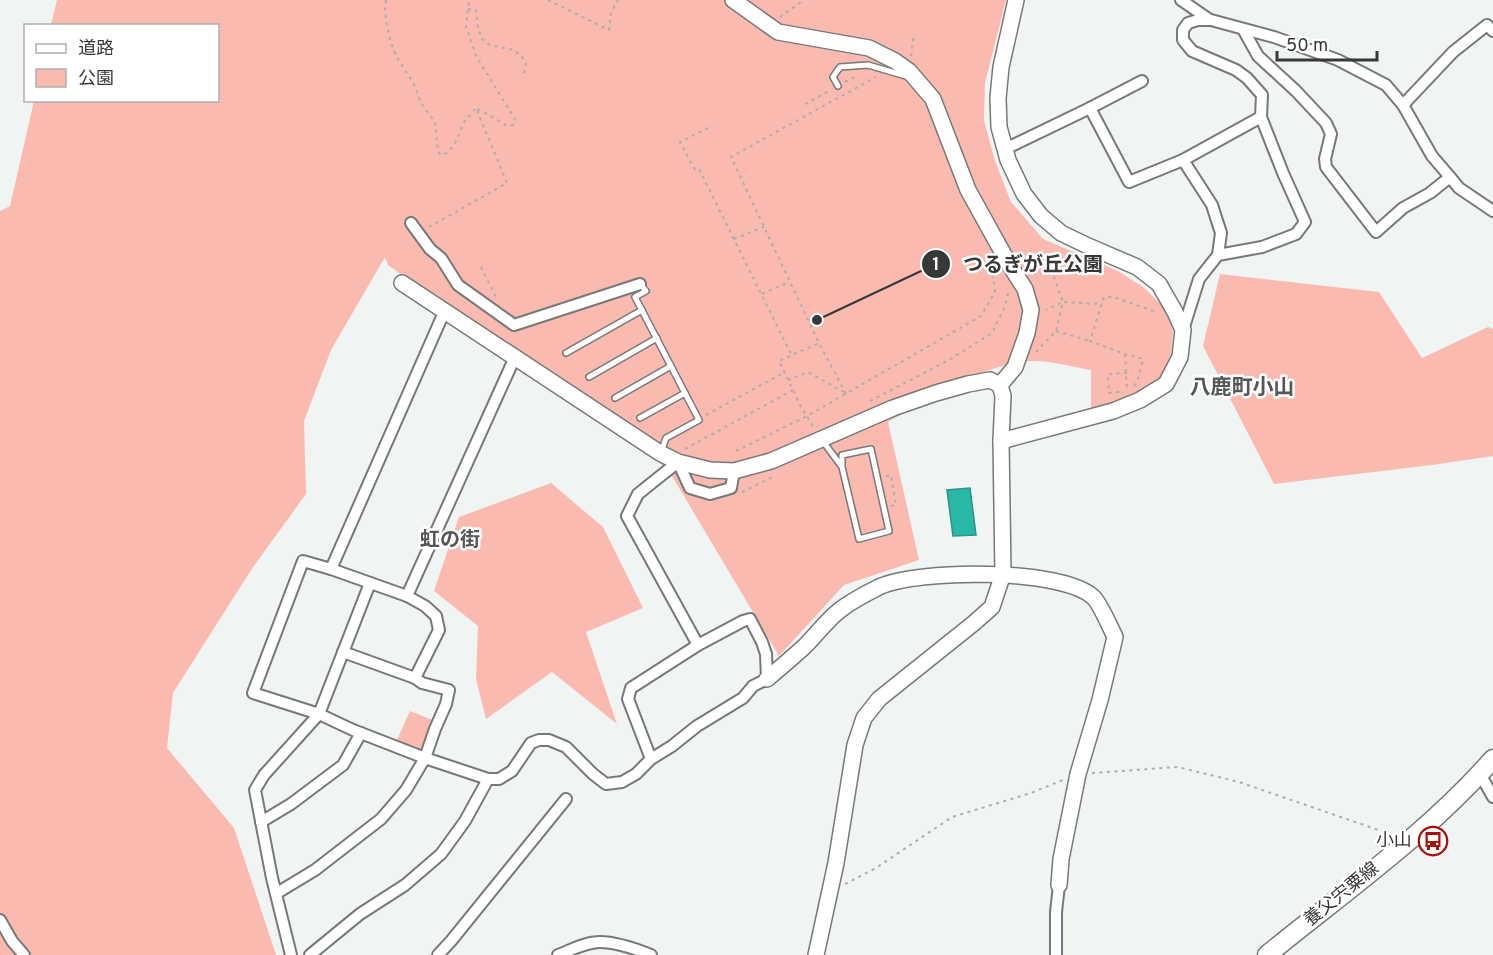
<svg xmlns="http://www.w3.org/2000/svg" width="1493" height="955" font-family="Overpass,'Noto Sans JP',sans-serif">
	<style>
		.green { fill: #fabab0 }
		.water { fill: #2ab8a6; stroke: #2e9285; stroke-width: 1.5 }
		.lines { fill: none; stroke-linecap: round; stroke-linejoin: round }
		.lane-casing { stroke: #767978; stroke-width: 8 }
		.street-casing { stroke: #767978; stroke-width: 14 }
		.secondary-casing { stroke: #767978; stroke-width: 18 }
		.primary-casing { stroke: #767978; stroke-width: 21 }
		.path { stroke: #abaead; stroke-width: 2; stroke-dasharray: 3 4.5; stroke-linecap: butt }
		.lane { stroke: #fff; stroke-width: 5 }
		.street { stroke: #fff; stroke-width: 10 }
		.secondary { stroke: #fff; stroke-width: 15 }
		.primary { stroke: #fff; stroke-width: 18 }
		.labels { text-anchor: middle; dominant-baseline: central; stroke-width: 5; stroke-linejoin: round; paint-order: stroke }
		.poi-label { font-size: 18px; fill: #373838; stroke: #fff; text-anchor: end }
		.street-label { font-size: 18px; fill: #373838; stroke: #fff }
		.neighbourhood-label { font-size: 20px; font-weight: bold; fill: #535756; stroke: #fff }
		.quarter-label { font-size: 21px; font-weight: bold; fill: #535756; stroke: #fff }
		.leader { fill: none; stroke: #373838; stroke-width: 2 }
		.callout-dot { fill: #373838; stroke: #fff; stroke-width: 2 }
		.mark-label { font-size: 18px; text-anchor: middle; font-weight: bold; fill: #fff }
		.callout-label { font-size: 20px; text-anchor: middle; font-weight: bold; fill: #373838; stroke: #fff; stroke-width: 5; stroke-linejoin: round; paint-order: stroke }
	</style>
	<rect width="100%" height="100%" fill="#f0f4f3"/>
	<g class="green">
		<path d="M 57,0 L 1006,0 L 985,83 L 984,120 L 995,161 L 1011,202 L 1043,239 L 1118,271 L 1143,287 L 1165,308 L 1173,332 L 1171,354 L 1160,378 L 1138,397 L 1091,412 L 1091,370 C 1074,367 1048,360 1032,361 C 983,363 931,399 888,422 L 919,560 L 844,585 L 779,656 L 672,476 L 653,456 L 388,265 L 385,257 L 331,350 L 304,421 L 306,494 L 251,570 L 173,693 L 167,748 L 234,828 L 276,955 L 0,955 L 0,211 L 10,206 L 34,101 L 218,100 L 218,26 L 51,25 Z"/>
		<polygon points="1220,274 1379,292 1422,358 1488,327 1493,329 1493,456 1432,465 1274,484 1203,346"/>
		<polygon points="551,483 603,527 643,608 586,632 617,724 552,672 486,719 476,679 478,626 434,591 459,517"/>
		<polygon points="410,711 435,721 421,751 397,740"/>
	</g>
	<polygon class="water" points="970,488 976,535 953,536 947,490"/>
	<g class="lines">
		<g class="lane-casing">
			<g id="lane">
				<polyline points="838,86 833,77 840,67 868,65 909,77"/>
				<polyline points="640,284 646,291 635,297 699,420 666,438 661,452"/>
				<polyline points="566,353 642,310"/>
				<polyline points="589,377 657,338"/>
				<polyline points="615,398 671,366"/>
				<polyline points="640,418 685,393"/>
				<polyline points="822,440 842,467 859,539 889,531 871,449 842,455 842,467"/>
			</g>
		</g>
		<g class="street-casing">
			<g id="street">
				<polyline points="1181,0 1210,20"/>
				<polyline points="1243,29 1258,56 1296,91 1326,123 1331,134 1325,159 1326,167 1376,232 1403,208 1430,193 1450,177"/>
				<polyline points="1403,105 1453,52 1487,25 1493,31"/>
				<polyline points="1090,108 1129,182 1183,160"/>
				<polyline points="1005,149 1090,108 1142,81"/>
				<polyline points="411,223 430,249 441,258 458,285 514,325 640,284"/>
				<polyline points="1218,255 1221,233 1212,205 1183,160 1261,117"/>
				<polyline points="1183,330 1199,279 1218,255 1262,247 1296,234 1305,222 1283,173 1261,117 1262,95 1247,78 1236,70 1192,51 1183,40 1183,30 1188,23 1198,20 1211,20 1274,37 1338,60 1386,85 1403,105 1432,156 1450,177 1459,188 1493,211"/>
				<polyline points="331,569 445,310"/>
				<polyline points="407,596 515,357"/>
				<polyline points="698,645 627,516 638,494 678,462 690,488 710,494 731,488 734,471"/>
				<polyline points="343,652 415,678"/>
				<polyline points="1480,774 1493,797"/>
				<polyline points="261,822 291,804 343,765 361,733"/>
				<polyline points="277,893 315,870 381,819 406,790 425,758 435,729 446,704 449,690 422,683 415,678 439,630 436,616 425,606 407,596 331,569 303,561 253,693 319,714 353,730 425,758 488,779 499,779 512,771 531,743 539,740 549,740 566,747 593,774 606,784 622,782 636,774 651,759 672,746 697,726 743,698 753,686 767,679 766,654 762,642 750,619 743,621 698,645 631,688 628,699 651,759"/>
				<polyline points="0,920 12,941 24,955"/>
				<polyline points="291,955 272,878 255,790 264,775 319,714 370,583"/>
				<polyline points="310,955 360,914 405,885 441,854 465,821 488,779"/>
				<polyline points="438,955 451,941 566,799"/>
				<path d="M 558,955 C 571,950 586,942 600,942 C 616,942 636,949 651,955"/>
				<polyline points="1056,955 1056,912 1059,885"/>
			</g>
		</g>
		<g class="secondary-casing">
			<g id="secondary">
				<polyline points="733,0 778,32 869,48 895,61 909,71 933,99 968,190 1009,264 1025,289 1031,310 1027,333 1015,367 1000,385"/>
				<polyline points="402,283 660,453 678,462 710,470 734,471 771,461 893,408 936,393 968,384 990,380 1000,385 1003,396 1001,441 1003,574 992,607 974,623 879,699 864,718 855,745 836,863 816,955"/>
				<polyline points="1001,441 1113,411 1140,400 1166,384 1180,357 1183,330 1175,312 1159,284 1137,267 1088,246 1061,233 1041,216 1024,194 1008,160 999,127 998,98 1001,67 1016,0"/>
				<path d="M 767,679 C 780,668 793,657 805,646 C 817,634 827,620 840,610 C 849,603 869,592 879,587 C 918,569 1061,568 1093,597 C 1100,603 1110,627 1115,637 L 1100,700 L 1078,774 L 1061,859 L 1059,885"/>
			</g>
		</g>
		<g class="primary-casing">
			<path id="primary" d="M 1267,955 C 1344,892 1427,834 1493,759"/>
		</g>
		<g class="path">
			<path d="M 386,0 L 385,6 L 386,20 L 390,40 L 396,56 L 414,84 L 421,103 L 435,122 L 438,152 L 442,155 C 456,151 458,132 465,121 C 468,117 472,113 475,109"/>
			<polyline points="548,0 609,30 611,13 618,0"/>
			<polyline points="468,9 476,10 478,28 482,39 490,45 514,50 523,58 526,63 523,78"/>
			<polyline points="780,17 804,0"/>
			<polyline points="911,56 914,34"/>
			<polyline points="845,82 858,75"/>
			<polyline points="805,104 829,91"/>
			<polyline points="708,128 680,142 695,170 699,169 792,356"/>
			<polyline points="429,227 507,183 476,108 508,126 513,125 515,119 476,56 466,26 469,0"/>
			<polyline points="734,239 764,227"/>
			<polyline points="481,267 496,297"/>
			<polyline points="1033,274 1038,273 1053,274 1063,302 1046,310"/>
			<polyline points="762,294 789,282"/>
			<polyline points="1056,331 1090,341"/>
			<polyline points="1036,352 1056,331 1063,302 1101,304"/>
			<polyline points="1125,354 1127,390"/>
			<polyline points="788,380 808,372 844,392"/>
			<polyline points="1134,386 1138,379 1143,359 1125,354 1090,341 1104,297 1113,297 1157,312"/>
			<polyline points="1119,392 1109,393 1108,374 1127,373"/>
			<polyline points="846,394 819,343 731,157 876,77"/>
			<polyline points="870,401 949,360 992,333 1005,306 1009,290"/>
			<polyline points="706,415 785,372"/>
			<polyline points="813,426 800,405 779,361 819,343"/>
			<polyline points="685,449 793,390"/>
			<polyline points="736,451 807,416 981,316 995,292 991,261"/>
			<polyline points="886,476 891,475 896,505 891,506"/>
			<polyline points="742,492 775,476"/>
			<polyline points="1092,773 1178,767 1239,782 1393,835"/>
			<polyline points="845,884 876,868 952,817 1031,793 1063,780"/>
		</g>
		<use href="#lane" class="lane"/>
		<use href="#street" class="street"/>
		<use href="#secondary" class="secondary"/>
		<use href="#primary" class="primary"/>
	</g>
	<defs>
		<g id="bus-ring" transform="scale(1.5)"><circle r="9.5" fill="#fff" stroke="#a5100c" stroke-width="1.5"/><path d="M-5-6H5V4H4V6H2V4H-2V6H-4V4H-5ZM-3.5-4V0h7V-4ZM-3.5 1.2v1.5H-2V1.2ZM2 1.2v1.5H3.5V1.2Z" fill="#a5100c"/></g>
	</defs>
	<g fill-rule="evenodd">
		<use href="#bus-ring" x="1433" y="841"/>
	</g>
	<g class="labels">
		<g class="poi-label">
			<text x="1412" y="841">小山</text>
		</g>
		<g class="street-label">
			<text transform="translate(1342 895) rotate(-39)">養父宍粟線</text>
		</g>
		<g class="neighbourhood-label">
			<text x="450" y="541">虹の街</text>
		</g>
		<g class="quarter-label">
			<text x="1242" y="388">八鹿町小山</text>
		</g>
	</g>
	<path class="leader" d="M817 320L936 264"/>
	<g class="callout-dot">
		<circle cx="817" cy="320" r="6"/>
		<circle cx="936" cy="264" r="15"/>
	</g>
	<g class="mark-label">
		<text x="936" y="270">1</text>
	</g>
	<g class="callout-label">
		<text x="1033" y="271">つるぎが丘公園</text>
	</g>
	<rect x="24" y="24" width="195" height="78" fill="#ffffff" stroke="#afafaf" stroke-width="1.5"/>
	<rect x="36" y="44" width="30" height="9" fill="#ffffff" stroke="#afafaf" stroke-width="1.5"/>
	<text x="78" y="54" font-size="18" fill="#373838">道路</text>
	<rect x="36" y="69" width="30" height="18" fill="#fabab0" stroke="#afafaf" stroke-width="1.5"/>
	<text x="78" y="84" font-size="18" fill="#373838">公園</text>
	<path d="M1277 51v9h100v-9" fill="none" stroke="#373838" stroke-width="3"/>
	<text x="1286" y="51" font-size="18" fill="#373838" stroke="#ffffff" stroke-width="4.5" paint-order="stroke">50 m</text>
</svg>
